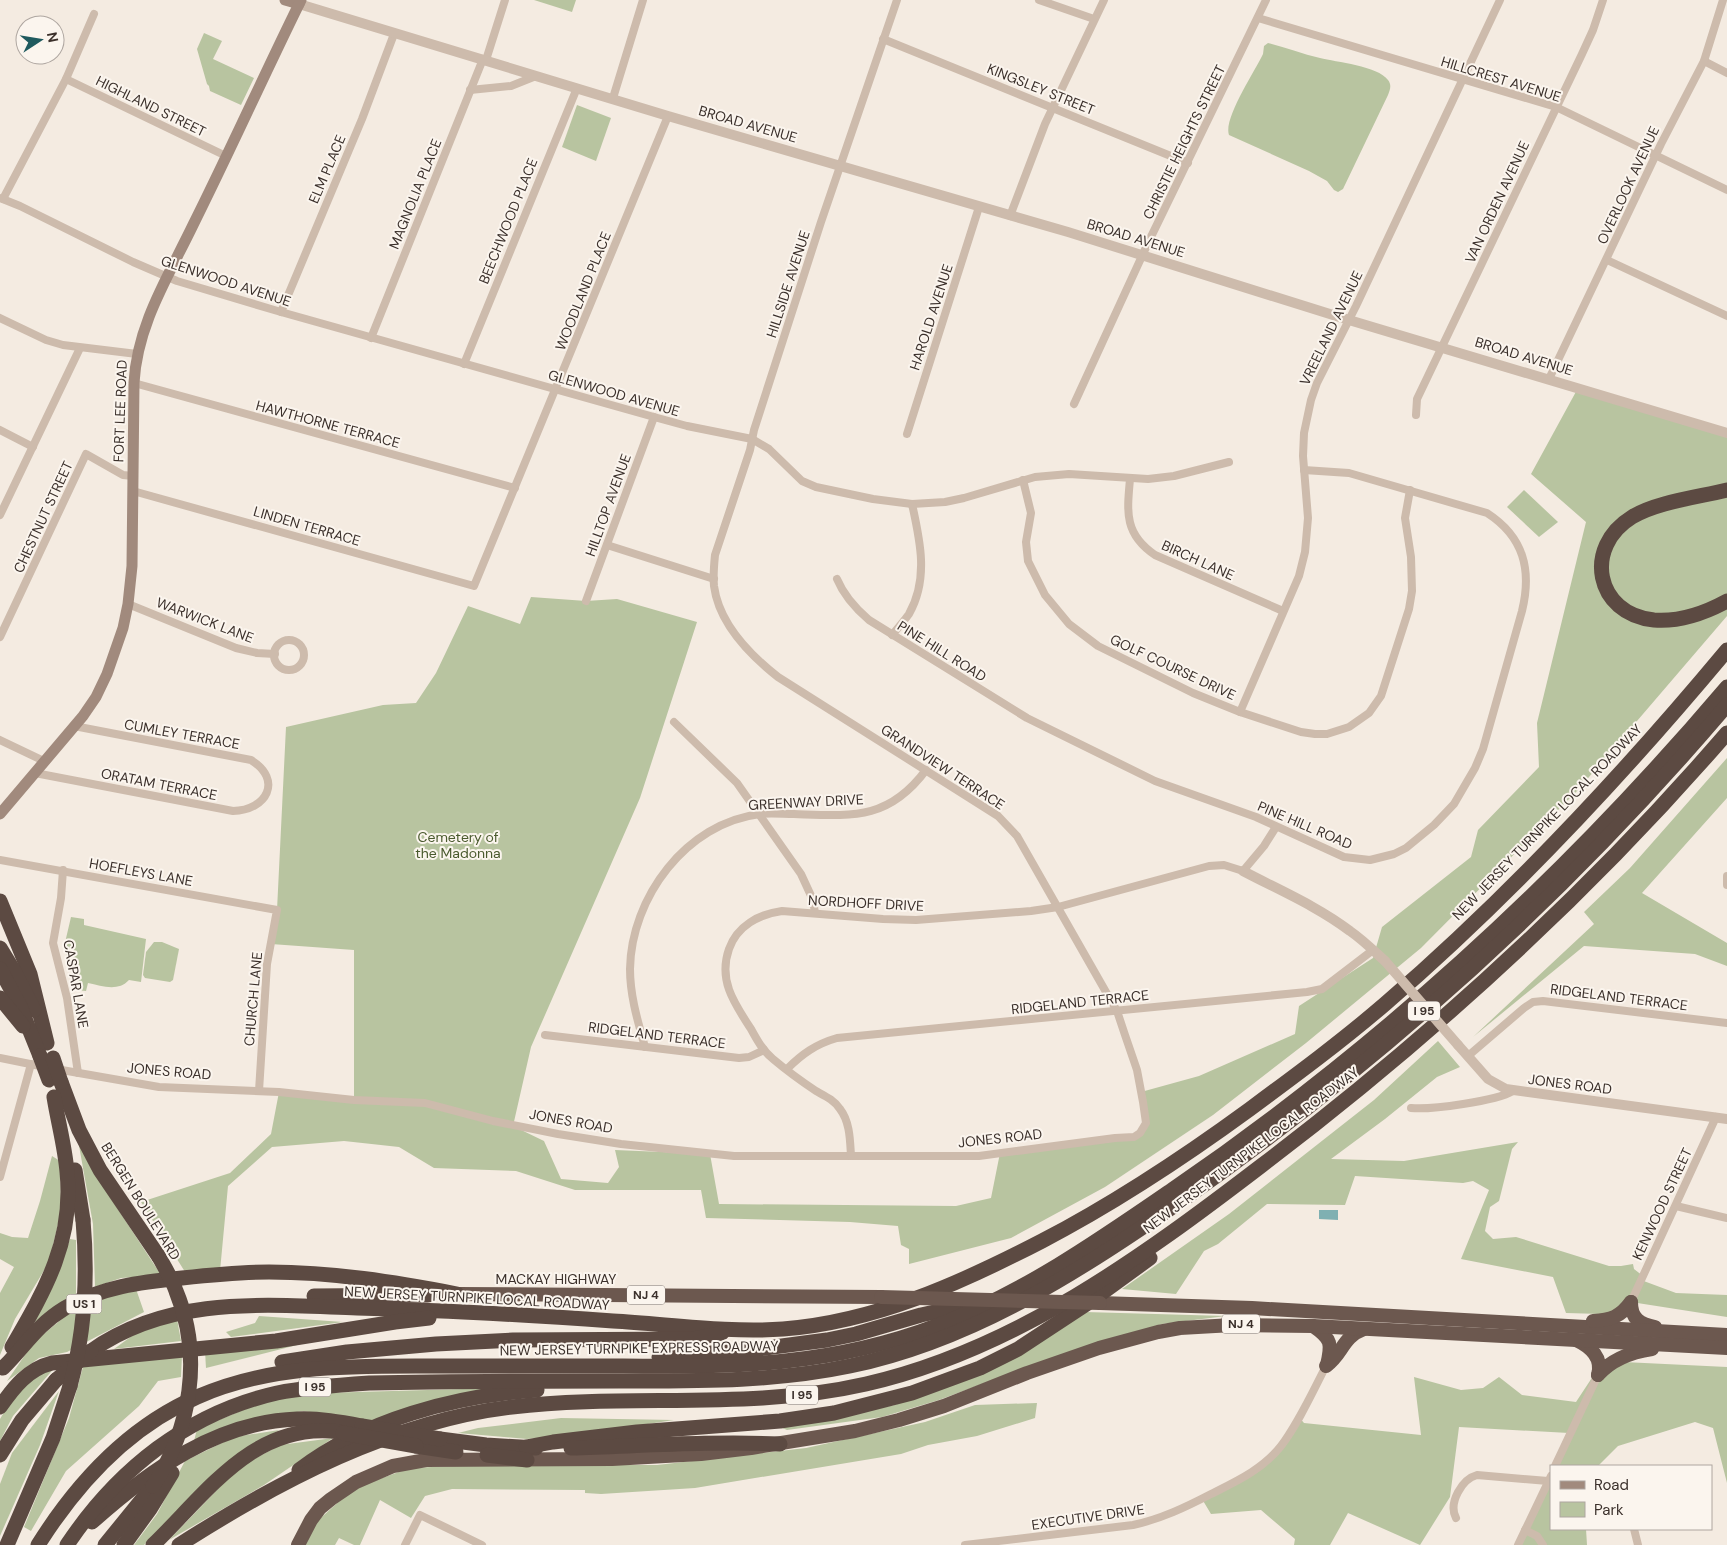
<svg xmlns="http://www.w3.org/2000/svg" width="1727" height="1545" font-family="'DM Sans',sans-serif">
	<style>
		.green { fill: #b8c4a0 }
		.water { fill: #7fb0b2 }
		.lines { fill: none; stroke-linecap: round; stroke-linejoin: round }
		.minor { stroke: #cdbbac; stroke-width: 8 }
		.tertiary { stroke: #cdbbac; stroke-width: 10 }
		.secondary { stroke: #a18a7d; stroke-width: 11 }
		.trunk { stroke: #6c584f; stroke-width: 14 }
		.motorway { stroke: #5c4a42; stroke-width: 15 }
		.tertiary-bridge { stroke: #cdbbac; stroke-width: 10 }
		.trunk-bridge { stroke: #6c584f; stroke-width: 14 }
		.motorway-bridge { stroke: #5c4a42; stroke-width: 15 }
		.labels { text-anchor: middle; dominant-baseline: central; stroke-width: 4; stroke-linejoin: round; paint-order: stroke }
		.shield { fill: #fbf5ee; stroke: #756b66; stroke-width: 1 }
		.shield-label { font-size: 12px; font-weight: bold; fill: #3b302b }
		.street-label { font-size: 14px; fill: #3b302b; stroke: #fbf5ee }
		.park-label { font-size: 14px; fill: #4a5a2e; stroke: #fbf5ee }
	</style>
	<rect width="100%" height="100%" fill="#f4ebe1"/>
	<g class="green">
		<polygon points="534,0 576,0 572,12"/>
		<polygon points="204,33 222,41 213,59 254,78 241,105 210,91 209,86 207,84 197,49"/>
		<path d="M 1268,43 C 1285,47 1302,54 1320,58 C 1336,62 1378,66 1388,80 C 1392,85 1390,90 1388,95 L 1343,189 L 1338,192 L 1334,190 L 1327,181 L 1309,171 L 1229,135 C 1223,119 1255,71 1263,54 L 1264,46 Z"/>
		<polygon points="577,105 611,118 596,161 562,147"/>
		<polygon points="1578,388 1727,433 1727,616 1577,791 1421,948 1306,1043 1213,1115 1105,1187 1011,1238 909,1264 909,1249 901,1245 898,1226 850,1222 706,1218 701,1190 575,1190 516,1171 434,1168 399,1147 344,1141 272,1147 228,1186 220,1271 187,1275 141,1202 230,1173 271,1134 279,1092 354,1100 354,950 271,944 277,910 286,727 383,705 416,703 436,673 468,606 520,624 531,597 586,601 617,599 697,622 640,798 531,1047 513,1126 544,1141 561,1179 608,1183 619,1167 615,1150 710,1154 719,1204 956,1206 991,1198 1000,1153 1128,1138 1144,1128 1141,1092 1199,1076 1295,1034 1299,1006 1373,958 1382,927 1471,857 1478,830 1539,767 1537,723 1586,522 1531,474"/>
		<polygon points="1524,490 1558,522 1539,537 1507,507"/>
		<polygon points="1727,758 1727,798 1642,893 1727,943 1727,966 1695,954 1584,946 1473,1037 1594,924 1584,912 1630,868"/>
		<path d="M 71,917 L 84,919 L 84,925 L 146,939 L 141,982 L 129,980 C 118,992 102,986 88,983 L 86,991 L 76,990 L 64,947 Z"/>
		<polygon points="154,942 162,942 179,949 173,980 170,982 145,978 143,975 146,952"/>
		<polygon points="1438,1041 1460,1067 1437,1077 1385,1119 1331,1159 1404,1161 1518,1142 1512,1149 1499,1201 1490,1207 1485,1231 1493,1239 1516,1237 1609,1266 1621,1266 1633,1264 1634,1269 1643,1276 1641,1280 1676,1293 1727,1295 1727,1317 1631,1302 1611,1312 1601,1314 1566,1313 1553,1277 1461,1259 1489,1190 1473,1181 1463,1183 1355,1176 1345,1205 1267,1204 1218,1244 1204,1251 1176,1294 1122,1289 1229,1214 1374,1100"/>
		<polygon points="78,1140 106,1191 161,1275 121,1278 95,1287 93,1224"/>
		<polygon points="52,1156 60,1161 61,1211 49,1262 15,1319 0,1355 0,1293 14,1267 0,1259 0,1233 12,1237 28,1238 40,1201"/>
		<polygon points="70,1239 76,1240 76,1296 32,1324 56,1277"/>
		<polygon points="136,1289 144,1312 67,1352 39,1358 7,1381 34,1342 74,1309 93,1300"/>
		<polygon points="1085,1312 1226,1316 1162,1324 1038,1363 939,1400 882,1417 787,1430 780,1427 895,1405"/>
		<polygon points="259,1316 343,1322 231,1337 226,1332 255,1323"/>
		<polygon points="177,1319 181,1341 114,1349 140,1330"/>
		<polygon points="313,1341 206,1368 205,1351"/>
		<polygon points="182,1355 181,1377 158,1381 139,1406 66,1471 31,1531 24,1527 69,1418 83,1367"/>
		<polygon points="1603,1361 1727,1367 1727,1483 1713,1428 1695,1422 1618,1446 1598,1466 1554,1466 1569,1433 1459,1427 1450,1497 1420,1545 1348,1513 1330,1545 1294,1545 1295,1539 1261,1510 1211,1514 1202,1499 1271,1457 1299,1417 1304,1423 1421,1435 1414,1377 1461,1390 1483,1388 1499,1377 1522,1395 1576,1402"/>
		<polygon points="56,1366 13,1416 0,1441 0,1419 14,1395 37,1375"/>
		<polygon points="498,1388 381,1422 303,1411 243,1421 194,1441 197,1429 265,1401 322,1393"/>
		<polygon points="59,1391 40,1445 0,1536 0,1484 12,1453"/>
		<polygon points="1037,1403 1035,1418 977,1436 928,1445 901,1454 695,1488 601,1494 585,1493 585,1490 452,1489 425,1496 411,1518 380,1500 360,1545 354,1545 339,1538 335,1545 305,1545 314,1524 354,1488 410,1468 476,1465 657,1465 806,1448 925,1422 975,1405"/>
		<polygon points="561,1418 674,1420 583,1434 527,1439 458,1433 478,1428"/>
		<polygon points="279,1430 227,1464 144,1545 134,1545 157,1514 185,1461 234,1437"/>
		<polygon points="333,1438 264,1485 169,1540 238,1468 280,1445"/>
		<polygon points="1551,1474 1551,1529 1586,1529 1587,1545 1519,1545"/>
	</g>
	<polygon class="water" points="1319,1210 1338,1210 1338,1220 1319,1219"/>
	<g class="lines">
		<g class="minor">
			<polyline points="1039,0 1094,19"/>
			<polyline points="1258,18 1556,107 1727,190"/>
			<polyline points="883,39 1188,163"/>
			<polyline points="486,60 505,0"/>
			<polyline points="1704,61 1727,73"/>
			<polyline points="66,79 226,156"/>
			<polyline points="470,90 511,86 536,76"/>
			<polyline points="613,98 643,0"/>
			<polyline points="0,198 20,206 133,262 177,281 281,312 654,417 687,426 752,439 769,449 802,481 816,487 873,499 912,504 945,502 964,498 1035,477 1069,474 1148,479 1174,476 1229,462"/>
			<polyline points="3,199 66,79 94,14"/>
			<polyline points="1010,216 1045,124 1104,0"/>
			<polyline points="1607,260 1727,316"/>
			<polyline points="281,312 362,119 394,34"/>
			<polyline points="0,318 46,340 63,345 137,354"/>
			<polyline points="371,338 483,59"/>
			<polyline points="464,364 577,88"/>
			<polyline points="1549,379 1661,144 1704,61 1723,0"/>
			<polyline points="134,383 515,488"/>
			<polyline points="1074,404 1148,243 1266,0"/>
			<polyline points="1416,415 1417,399 1582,54 1593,30 1603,0"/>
			<polyline points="0,430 33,447"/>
			<polyline points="907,434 979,207"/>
			<path d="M 1130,479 C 1127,512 1124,534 1155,555 L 1283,611"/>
			<polyline points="1023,480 1031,513 1026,542 1028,561 1045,595 1069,624 1098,646 1193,693 1240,712 1301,732 1315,734 1327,734 1349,727 1369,713 1381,696 1409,609 1412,591 1411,557 1405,518 1410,490"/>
			<polyline points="133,491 474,586 668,116"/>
			<polyline points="0,515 80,348"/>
			<polyline points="607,545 714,579"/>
			<path d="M 837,579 C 844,596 855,608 869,620 L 1027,718 L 1155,781 L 1256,817 L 1344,857 L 1370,860 L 1394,854 L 1406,848 L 1434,825 L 1454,804 L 1475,768 L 1483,749 L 1522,611 C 1532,570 1524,537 1487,513 L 1349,473 L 1304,470"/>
			<polyline points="586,601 654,417"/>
			<polyline points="128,604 236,648 257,653 275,654"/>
			<path d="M 892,635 C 898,628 904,621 909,614 C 929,579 920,540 912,504"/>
			<polyline points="0,637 86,454 123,475 133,476"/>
			<circle cx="289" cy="655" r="15"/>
			<polyline points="1240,712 1299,576 1305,552 1308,518 1303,456 1304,433 1311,400 1317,383 1356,306 1500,0"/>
			<polyline points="674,722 737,783 801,874 813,900 815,913"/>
			<polyline points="0,740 44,761"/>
			<path d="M 35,773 L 233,811 C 267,810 283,780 251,760 L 74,726"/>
			<polyline points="0,860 277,910 267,964 259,1091"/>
			<polyline points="63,870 61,898 53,943 67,998 78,1073"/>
			<polyline points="1727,876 1727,885"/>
			<polyline points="545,1035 739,1058 749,1057 764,1050"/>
			<path d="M 645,1047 C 638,1022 630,996 630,969 C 631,898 686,823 760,814 C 771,813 783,814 794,814 C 851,816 888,821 926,770"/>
			<polyline points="1468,1056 1524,1008 1533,1002 1543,1001 1727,1023"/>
			<polyline points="0,1058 45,1067"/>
			<path d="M 56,1069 L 159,1087 L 279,1092 L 354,1100 L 425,1103 L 493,1121 L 558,1134 L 621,1144 L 734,1156 L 979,1156 L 1115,1138 L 1134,1137 L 1140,1133 L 1146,1123 L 1143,1102 L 1137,1070 L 1125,1035 L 1117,1011 L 1110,999 L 1017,836 L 998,816 L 778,677 C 750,655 719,624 714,586 C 713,576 714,565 715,555 L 750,450 L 754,430 L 773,371 L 821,222 L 897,0"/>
			<path d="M 787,1069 C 802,1054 816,1044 837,1038 L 1307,992 L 1322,989 L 1373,950"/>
			<path d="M 1411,1108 C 1431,1110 1496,1101 1513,1091"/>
			<path d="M 851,1156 C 850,1140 850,1122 840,1109 C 834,1100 825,1096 816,1091 C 801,1081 786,1070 773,1059 C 763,1051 757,1040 751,1029 C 734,1003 718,980 729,949 C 737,926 759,914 782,911 L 883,919 L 916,920 L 1031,911 L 1058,907 L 1209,866 L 1224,865 L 1243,871 L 1264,846 L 1276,827"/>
			<polyline points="0,1177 31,1064"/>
			<polyline points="1676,1206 1727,1218"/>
			<polyline points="1631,1302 1716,1117"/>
			<polyline points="1555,1466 1598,1375"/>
			<path d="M 1456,1518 C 1448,1503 1462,1479 1477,1475 L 1548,1481"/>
			<polyline points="1634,1529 1638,1545"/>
			<polyline points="1525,1530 1537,1536 1543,1545"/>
			<polyline points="405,1545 420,1515 482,1545"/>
			<path d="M 965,1545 L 1133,1525 C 1161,1519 1186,1507 1211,1494 C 1237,1481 1263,1469 1281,1446 C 1299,1422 1312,1393 1326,1366"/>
			<polyline points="1518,1545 1551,1476"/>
		</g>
		<g class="tertiary">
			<polyline points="299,4 668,116 1068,232 1349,320 1727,433"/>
			<path d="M 1243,871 C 1279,890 1317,906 1350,931 C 1363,940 1374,951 1385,961"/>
			<polyline points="1458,1045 1488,1079 1506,1089 1727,1119"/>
		</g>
		<g class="secondary">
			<polyline points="285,0 299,4"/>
			<path d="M 0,814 L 83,716 L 96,697 L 107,674 L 123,628 L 128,604 L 132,566 L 134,383 C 137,325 168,277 193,225 C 230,151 264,75 301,0"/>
		</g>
		<g class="trunk">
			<polyline points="457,1294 881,1297"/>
			<path d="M 1631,1302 C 1631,1319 1640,1324 1655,1327"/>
			<polyline points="1100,1303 1252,1308 1727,1335"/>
			<path d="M 1593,1321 C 1611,1320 1620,1317 1631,1302"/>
			<path d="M 1313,1326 C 1332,1339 1332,1344 1327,1365"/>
			<path d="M 1576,1340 C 1591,1347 1603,1358 1598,1375"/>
			<path d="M 1326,1366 C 1343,1354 1342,1337 1364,1329"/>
			<path d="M 1598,1375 C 1612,1359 1632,1352 1652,1349"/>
			<polyline points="298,1545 311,1520 320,1508 331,1499 356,1482 393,1466 426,1460 612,1459 701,1454 751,1448 855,1431 899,1420 944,1406 1027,1373 1099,1348 1158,1332 1180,1328 1233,1325 1313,1326 1727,1348"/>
		</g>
		<g class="motorway">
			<path d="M 1727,490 C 1699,497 1656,502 1632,517 C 1583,547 1595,614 1654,620 C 1680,622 1705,613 1727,601"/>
			<polyline points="0,901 30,974 47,1043"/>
			<polyline points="0,948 14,971 34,1010"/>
			<polyline points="0,969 19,1004 40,1056"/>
			<polyline points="0,998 23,1026"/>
			<polyline points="61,1082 79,1130 100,1170 159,1257"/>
			<polyline points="75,1170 83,1220"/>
			<polyline points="314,1296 428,1295"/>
			<path d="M 12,1347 C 45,1290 74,1241 67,1172 C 65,1147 58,1122 54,1097"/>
			<path d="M 91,1351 C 170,1295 265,1305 357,1308 C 442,1310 527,1315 613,1321 C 668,1324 728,1333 783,1329 C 875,1322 961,1283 1042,1241 C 1115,1203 1183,1158 1250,1109 C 1296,1075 1342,1041 1385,1004 C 1509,897 1622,776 1727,650"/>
			<polyline points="659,1357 751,1350 827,1340 856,1334 921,1315 975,1303"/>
			<polyline points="282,1362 347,1352 436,1344 513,1340 693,1339 722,1333"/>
			<path d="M 3,1368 C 25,1346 37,1325 65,1308 C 101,1287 141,1282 182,1278 C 210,1275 240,1272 269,1272 C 332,1272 395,1282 457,1294"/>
			<path d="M 0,1407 C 14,1387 28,1369 52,1363 L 276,1341 L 395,1322 L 429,1318"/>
			<polyline points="440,1439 486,1445 536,1448"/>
			<polyline points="416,1446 456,1452"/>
			<polyline points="526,1447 553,1442 637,1432 780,1421 834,1413 912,1393 980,1368 1018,1349 1091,1301 1150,1258"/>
			<path d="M 571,1448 C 641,1446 711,1441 780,1444"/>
			<polyline points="0,1455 22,1420 56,1380"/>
			<polyline points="487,1455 527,1460"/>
			<path d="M 299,1470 C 366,1419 455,1396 537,1390"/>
			<path d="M 92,1522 C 150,1470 217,1422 297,1419 C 319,1418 341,1422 362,1426"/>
			<polyline points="7,1545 53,1438 70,1386"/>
			<path d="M 38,1545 C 77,1483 128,1427 197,1397 C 272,1364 352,1366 433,1366 C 496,1366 560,1366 623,1366 C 736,1367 832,1366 939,1325 C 1023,1293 1098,1241 1172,1190 C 1379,1048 1565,878 1727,687"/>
			<path d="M 67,1545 C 117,1470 188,1413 277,1393 C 308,1387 340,1385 371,1383 C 454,1381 537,1381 619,1381 C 696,1381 774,1382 850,1366 C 975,1340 1081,1270 1184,1199 C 1385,1058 1568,892 1727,705"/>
			<polyline points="105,1545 153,1486"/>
			<polyline points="124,1545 150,1509 172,1473"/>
			<path d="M 153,1545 C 207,1493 255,1420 340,1432"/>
			<path d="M 179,1545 C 279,1481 393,1421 512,1407 C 631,1393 748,1411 866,1384 C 1015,1350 1142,1257 1261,1166 C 1431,1037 1588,894 1727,733"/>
		</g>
		<polyline class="tertiary-bridge" points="1385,961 1458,1045"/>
		<polyline class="trunk-bridge" points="881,1297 1100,1303"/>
		<g class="motorway-bridge">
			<polyline points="40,1056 49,1080"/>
			<polyline points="53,1058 61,1082"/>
			<polyline points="56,1380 91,1351"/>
			<path d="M 70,1386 C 85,1332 88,1276 83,1220"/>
			<polyline points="362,1426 440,1439"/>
			<polyline points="343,1433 416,1446"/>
			<path d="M 153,1486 C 191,1428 203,1356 176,1291 C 172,1279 165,1268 159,1257"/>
		</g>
	</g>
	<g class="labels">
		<g class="shield">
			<rect x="1408" y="1001.5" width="32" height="19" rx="4"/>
			<rect x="627" y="1285.5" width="38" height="19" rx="4"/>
			<rect x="66.5" y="1294.5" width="35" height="19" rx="4"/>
			<rect x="1222" y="1314.5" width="38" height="19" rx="4"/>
			<rect x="299" y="1377.5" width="32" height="19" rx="4"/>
			<rect x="786" y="1385.5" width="32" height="19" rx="4"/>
		</g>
		<g class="shield-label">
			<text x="1424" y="1011">I 95</text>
			<text x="646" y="1295">NJ 4</text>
			<text x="84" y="1304">US 1</text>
			<text x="1241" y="1324">NJ 4</text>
			<text x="315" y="1387">I 95</text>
			<text x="802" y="1395">I 95</text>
		</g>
		<g class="street-label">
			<text transform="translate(1501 79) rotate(17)">HILLCREST AVENUE</text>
			<text transform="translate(1041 89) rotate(22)">KINGSLEY STREET</text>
			<text transform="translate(151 106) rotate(26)">HIGHLAND STREET</text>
			<text transform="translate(748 124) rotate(16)">BROAD AVENUE</text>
			<text transform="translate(1184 142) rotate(-64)">CHRISTIE HEIGHTS STREET</text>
			<text transform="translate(327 169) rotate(-67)">ELM PLACE</text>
			<text transform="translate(1628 185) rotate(-65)">OVERLOOK AVENUE</text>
			<text transform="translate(415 194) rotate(-68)">MAGNOLIA PLACE</text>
			<text transform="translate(1497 202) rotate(-65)">VAN ORDEN AVENUE</text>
			<text transform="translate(508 221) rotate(-68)">BEECHWOOD PLACE</text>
			<text transform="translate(1136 238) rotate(17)">BROAD AVENUE</text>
			<text transform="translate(226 281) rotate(18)">GLENWOOD AVENUE</text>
			<text transform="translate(788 284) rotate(-72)">HILLSIDE AVENUE</text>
			<text transform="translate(583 291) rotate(-68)">WOODLAND PLACE</text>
			<text transform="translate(931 317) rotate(-72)">HAROLD AVENUE</text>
			<text transform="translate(1331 328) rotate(-64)">VREELAND AVENUE</text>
			<text transform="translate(1524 356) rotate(17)">BROAD AVENUE</text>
			<text transform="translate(614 393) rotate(16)">GLENWOOD AVENUE</text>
			<text transform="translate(120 411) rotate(-88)">FORT LEE ROAD</text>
			<text transform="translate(328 424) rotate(15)">HAWTHORNE TERRACE</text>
			<text transform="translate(608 505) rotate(-70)">HILLTOP AVENUE</text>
			<text transform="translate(43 517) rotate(-65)">CHESTNUT STREET</text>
			<text transform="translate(307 526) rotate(16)">LINDEN TERRACE</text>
			<text transform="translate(1198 560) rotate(24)">BIRCH LANE</text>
			<text transform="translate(205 620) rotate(21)">WARWICK LANE</text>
			<text transform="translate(942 651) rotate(32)">PINE HILL ROAD</text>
			<text transform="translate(1173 667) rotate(25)">GOLF COURSE DRIVE</text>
			<text transform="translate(182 734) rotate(10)">CUMLEY TERRACE</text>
			<text transform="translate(943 767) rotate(33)">GRANDVIEW TERRACE</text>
			<text transform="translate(159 784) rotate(11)">ORATAM TERRACE</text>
			<text transform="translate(806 802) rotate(-3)">GREENWAY DRIVE</text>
			<text transform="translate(1547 822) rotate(-46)">NEW JERSEY TURNPIKE LOCAL ROADWAY</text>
			<text transform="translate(1305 825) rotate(23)">PINE HILL ROAD</text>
			<text transform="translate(141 872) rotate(10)">HOEFLEYS LANE</text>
			<text transform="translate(866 903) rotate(3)">NORDHOFF DRIVE</text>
			<text transform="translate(76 984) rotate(80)">CASPAR LANE</text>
			<text transform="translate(1619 997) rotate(7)">RIDGELAND TERRACE</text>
			<text transform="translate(253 999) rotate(-85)">CHURCH LANE</text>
			<text transform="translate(1080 1002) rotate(-6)">RIDGELAND TERRACE</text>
			<text transform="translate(657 1035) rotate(7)">RIDGELAND TERRACE</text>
			<text transform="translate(169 1071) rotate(5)">JONES ROAD</text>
			<text transform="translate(1570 1084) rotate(7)">JONES ROAD</text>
			<text transform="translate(571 1121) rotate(10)">JONES ROAD</text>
			<text transform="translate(1000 1138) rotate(-6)">JONES ROAD</text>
			<text transform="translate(1251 1150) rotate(-37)">NEW JERSEY TURNPIKE LOCAL ROADWAY</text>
			<text transform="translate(141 1201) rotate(58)">BERGEN BOULEVARD</text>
			<text transform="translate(1662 1204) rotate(-65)">KENWOOD STREET</text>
			<text x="556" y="1279">MACKAY HIGHWAY</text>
			<text transform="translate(477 1298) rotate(3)">NEW JERSEY TURNPIKE LOCAL ROADWAY</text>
			<text transform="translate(639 1348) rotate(-1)">NEW JERSEY TURNPIKE EXPRESS ROADWAY</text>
			<text transform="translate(1088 1517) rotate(-8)">EXECUTIVE DRIVE</text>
		</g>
		<g class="park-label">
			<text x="458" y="837">Cemetery of<tspan x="458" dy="16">the Madonna</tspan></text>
		</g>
	</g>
	<rect x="1550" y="1465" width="162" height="65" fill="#fbf5ee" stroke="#aea6a0"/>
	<rect x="1560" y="1481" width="25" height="8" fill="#a18a7d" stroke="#aea6a0"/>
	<text x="1594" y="1490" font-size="15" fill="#3b302b">Road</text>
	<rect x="1560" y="1502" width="25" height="15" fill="#b8c4a0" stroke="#aea6a0"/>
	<text x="1594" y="1515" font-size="15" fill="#3b302b">Park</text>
	<g transform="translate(40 40) rotate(78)"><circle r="24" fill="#fbf5ee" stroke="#aea6a0"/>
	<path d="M0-4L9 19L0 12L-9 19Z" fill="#1f5a5e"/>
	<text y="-8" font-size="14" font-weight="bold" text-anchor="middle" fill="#3b302b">N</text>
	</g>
</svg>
